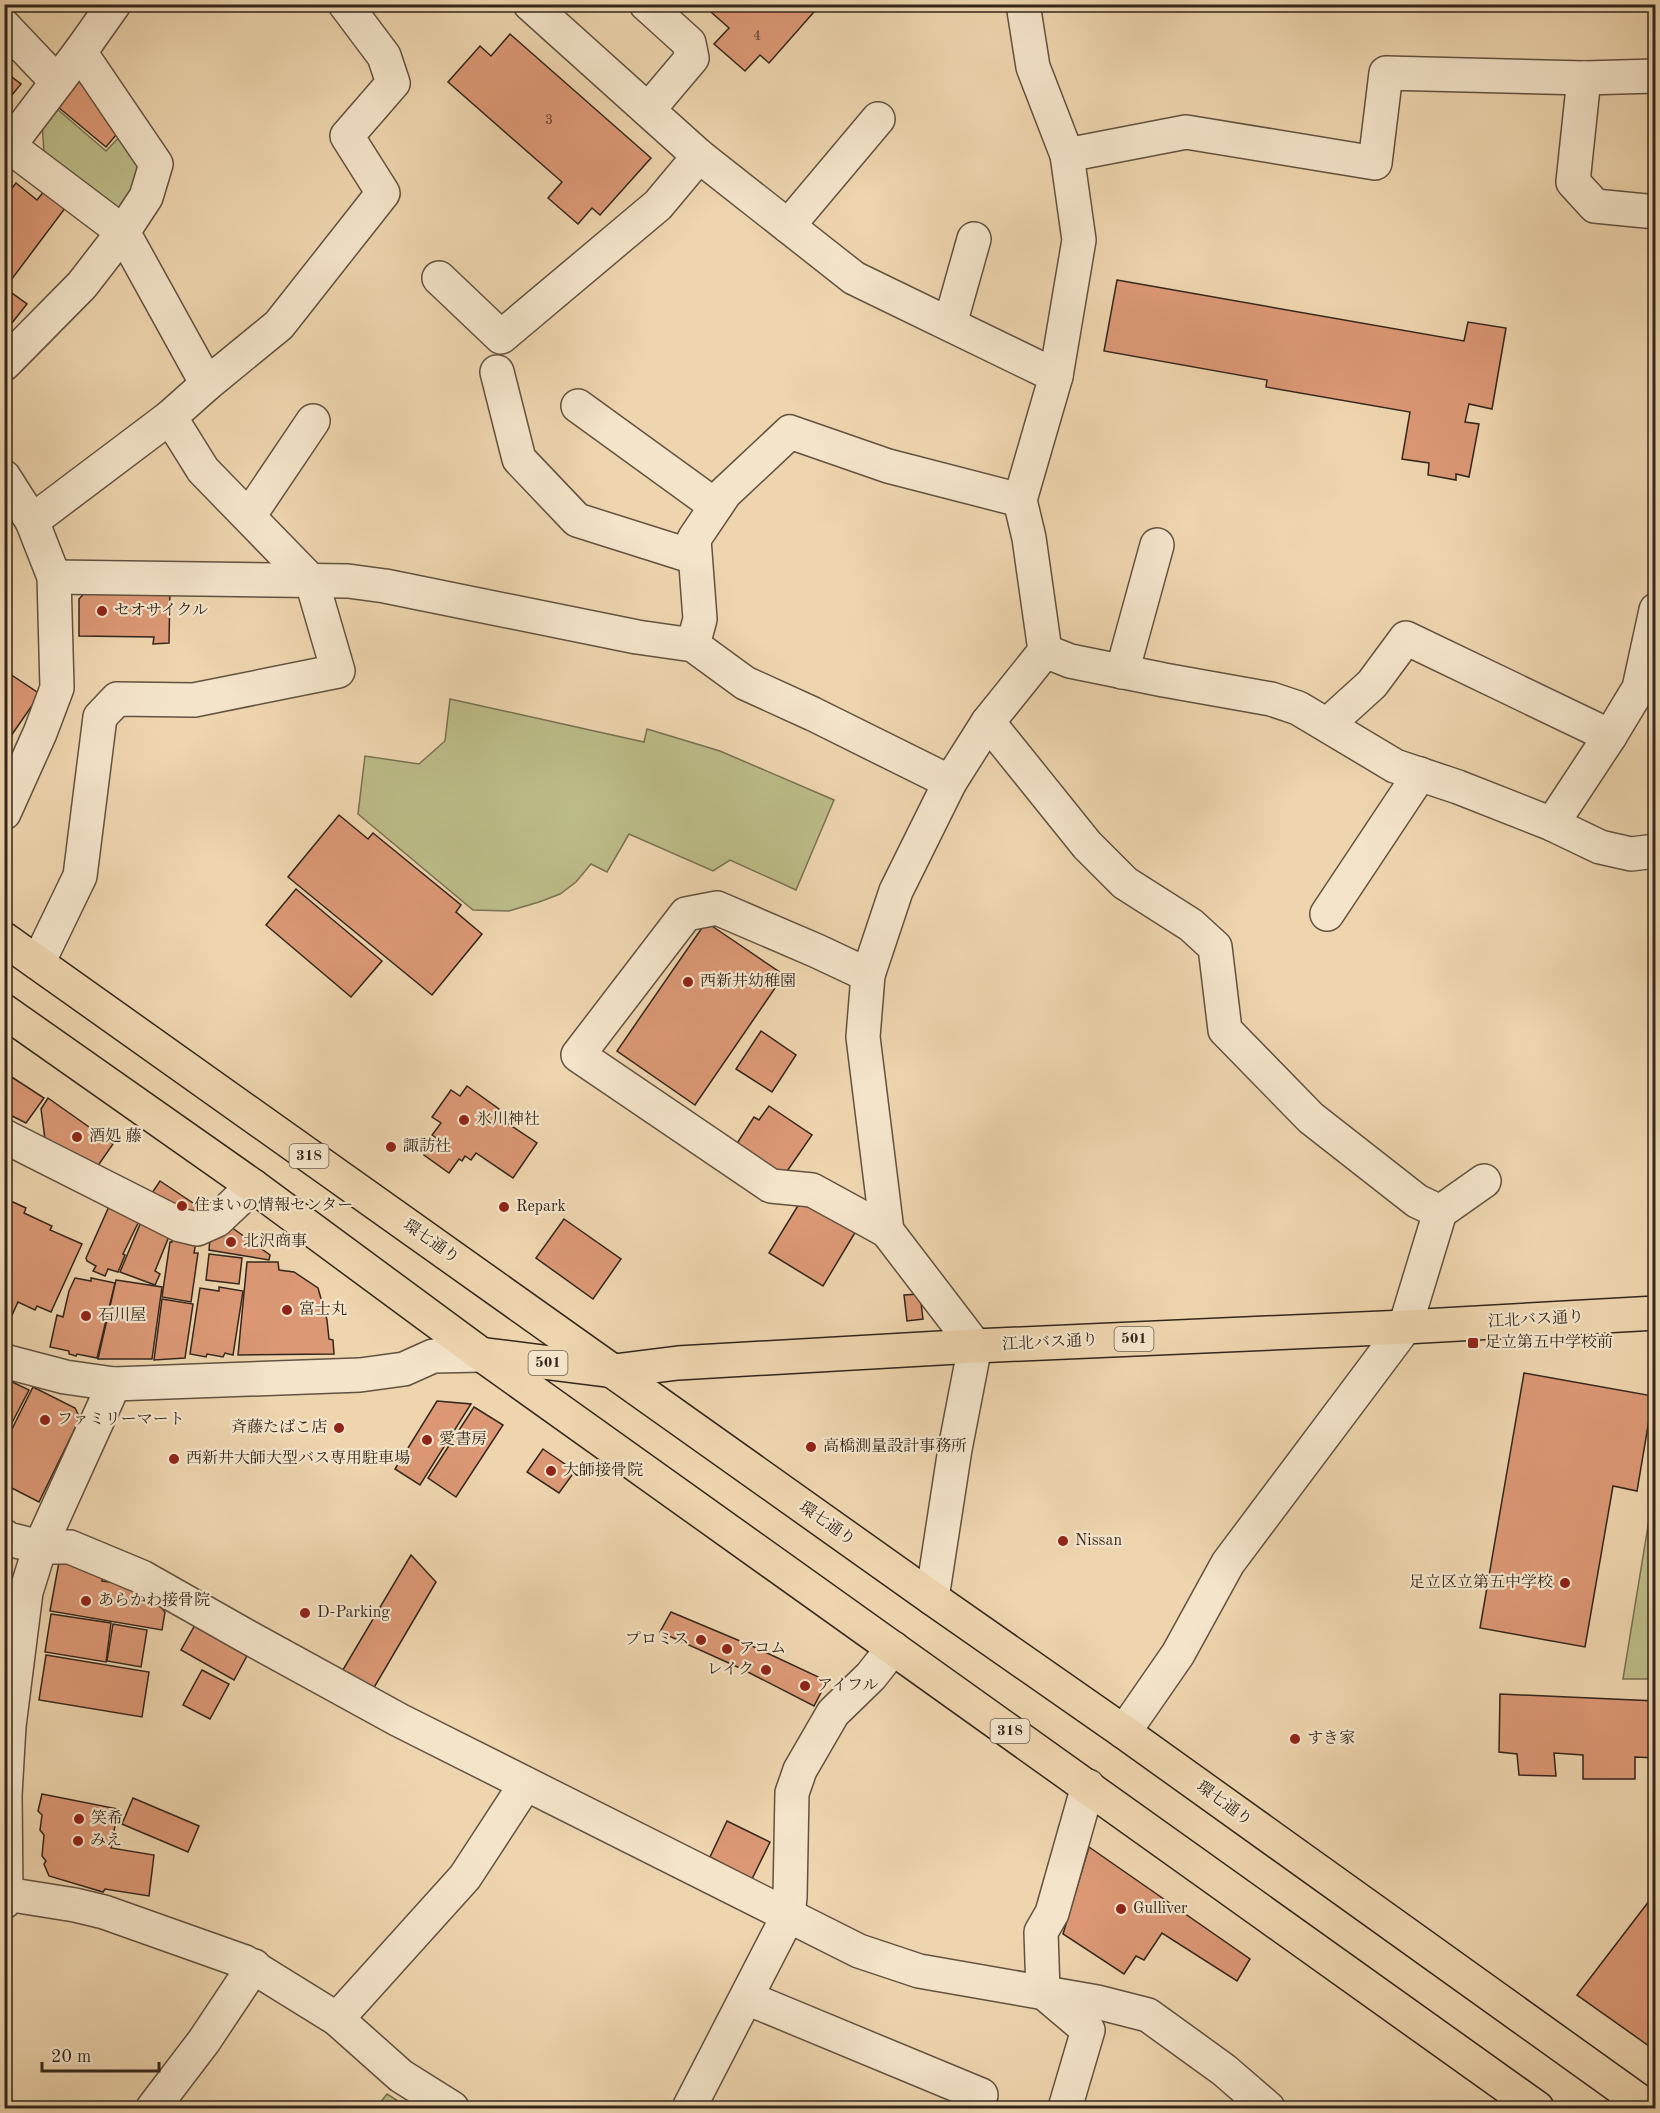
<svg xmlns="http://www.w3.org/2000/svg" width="1660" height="2113" font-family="'Old Standard TT','Noto Serif JP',serif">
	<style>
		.green { fill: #bcbc88; stroke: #787152; stroke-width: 1.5 }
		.building { fill: #dc9875; stroke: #33261c; stroke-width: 1.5 }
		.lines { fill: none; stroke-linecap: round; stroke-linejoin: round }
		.minor-casing { stroke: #625240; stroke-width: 36 }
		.major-casing { stroke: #33261c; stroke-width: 36 }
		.minor { stroke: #f4e4ca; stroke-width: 33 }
		.major { stroke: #eed5ae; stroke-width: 33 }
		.poi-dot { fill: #8f2418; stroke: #f4e4ca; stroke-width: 2 }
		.labels { text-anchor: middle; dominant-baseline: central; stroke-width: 4.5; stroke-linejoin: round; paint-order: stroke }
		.number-label { font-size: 14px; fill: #5d4232 }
		.shield { fill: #f4e4ca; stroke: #6d5f50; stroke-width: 1.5 }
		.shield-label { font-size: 15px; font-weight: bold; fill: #33261c }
		.poi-label { font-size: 16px; fill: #33261c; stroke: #f4e4ca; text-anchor: start }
		.street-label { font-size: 16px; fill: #33261c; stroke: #f4e4ca }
	</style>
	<rect width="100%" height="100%" fill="#eed5ae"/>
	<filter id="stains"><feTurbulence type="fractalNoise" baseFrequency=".00333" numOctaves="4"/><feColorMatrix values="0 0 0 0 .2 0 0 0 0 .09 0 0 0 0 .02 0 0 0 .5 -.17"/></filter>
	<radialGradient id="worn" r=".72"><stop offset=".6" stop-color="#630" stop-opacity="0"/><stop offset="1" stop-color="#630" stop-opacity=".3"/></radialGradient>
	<g class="green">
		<polygon points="56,108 106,151 124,132 146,167 129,207 110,207 44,153 42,123"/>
		<polygon points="450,699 644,742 647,729 720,751 834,800 796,890 730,860 713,871 629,834 607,872 591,864 576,882 560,894 539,902 509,911 473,910 358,814 365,756 419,764 445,741"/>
		<polygon points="1655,1483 1655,1679 1623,1679"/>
		<polygon points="387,2094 409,2108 376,2108"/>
	</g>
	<g class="building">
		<polygon points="702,4 821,4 769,63 760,55 745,71 714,44 729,28"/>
		<polygon points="510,34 651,158 600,215 592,208 578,224 548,198 562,182 448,82 480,46 491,56"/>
		<polygon points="4,71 21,84 4,105"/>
		<polygon points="85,74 121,129 106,147 58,107"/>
		<polygon points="16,183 37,200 45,190 66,207 5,288 27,304 4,333 4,198"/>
		<polygon points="1117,280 1464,341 1468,322 1506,328 1492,409 1469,404 1465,422 1479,424 1469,477 1456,474 1456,480 1428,475 1429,463 1402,459 1410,412 1266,387 1267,380 1104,351"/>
		<polygon points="90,587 170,588 169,643 153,644 154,637 79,636 79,599"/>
		<polygon points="4,670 40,694 4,746"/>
		<polygon points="339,815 368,839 373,833 461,905 456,912 482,934 432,995 288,877"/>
		<polygon points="296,889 382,961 351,997 266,925"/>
		<polygon points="706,922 784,975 695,1105 617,1051"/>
		<polygon points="761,1031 796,1055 772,1092 736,1069"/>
		<polygon points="4,1072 44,1098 26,1123 4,1112"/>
		<polygon points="467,1086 499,1109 495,1115 537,1143 513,1178 476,1153 471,1160 465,1156 462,1161 459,1159 449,1173 424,1155 436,1138 432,1135 441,1123 432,1117 451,1090 460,1096"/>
		<polygon points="48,1098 113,1144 97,1167 45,1139 41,1109"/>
		<polygon points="769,1106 812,1135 781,1180 734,1148 754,1117 759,1120"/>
		<polygon points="160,1181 202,1209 197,1218 150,1196"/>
		<polygon points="4,1198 26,1208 24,1213 52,1226 50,1230 82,1244 51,1312 37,1306 35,1310 18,1302 8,1324 4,1322"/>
		<polygon points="802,1199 856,1231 823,1286 769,1253"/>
		<polygon points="111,1202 142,1215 123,1254 125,1255 118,1272 108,1269 105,1276 93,1271 96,1266 87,1261 86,1258"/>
		<polygon points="564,1219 621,1259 593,1299 536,1258"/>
		<polygon points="141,1222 170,1234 155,1271 160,1274 155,1285 120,1272"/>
		<polygon points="231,1227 270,1255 269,1260 209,1250 210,1238"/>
		<polygon points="172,1238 196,1242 194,1253 198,1253 191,1302 162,1297 170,1242 172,1242"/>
		<polygon points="209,1254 242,1258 239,1284 206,1280"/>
		<polygon points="247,1262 278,1262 279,1270 294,1272 318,1288 327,1320 329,1339 333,1340 334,1354 238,1355"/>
		<polygon points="75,1278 91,1281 91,1278 115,1283 97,1358 77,1354 76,1356 69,1354 69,1351 50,1347 57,1315 63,1317 69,1291"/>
		<polygon points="116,1280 162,1287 152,1359 98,1359"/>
		<polygon points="219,1287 243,1291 233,1355 225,1353 223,1357 207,1354 206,1357 190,1354 200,1288 219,1291"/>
		<polygon points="920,1294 923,1319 907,1321 904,1295"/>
		<polygon points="162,1299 193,1304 185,1358 154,1360"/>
		<polygon points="1524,1373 1653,1396 1637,1491 1613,1486 1585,1647 1480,1628"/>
		<polygon points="4,1378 29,1390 4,1438"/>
		<polygon points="33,1387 75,1408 80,1418 39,1502 4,1484 4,1445"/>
		<polygon points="437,1401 471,1404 420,1485 395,1469"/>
		<polygon points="474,1407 503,1425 456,1497 428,1478"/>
		<polygon points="543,1449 575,1471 559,1493 527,1472"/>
		<polygon points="411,1555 436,1582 372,1691 341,1673"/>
		<polygon points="59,1562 81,1564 80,1569 103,1574 102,1581 125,1584 159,1605 165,1612 162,1630 50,1611"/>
		<polygon points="671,1612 752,1646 827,1681 814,1706 742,1669 660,1632"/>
		<polygon points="51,1614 111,1623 106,1662 45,1652"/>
		<polygon points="113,1624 147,1630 141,1667 107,1661"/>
		<polygon points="195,1625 248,1654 234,1680 181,1650"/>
		<polygon points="46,1655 149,1672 142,1717 39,1700"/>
		<polygon points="202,1670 229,1684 210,1719 183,1705"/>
		<polygon points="1500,1694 1656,1701 1656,1758 1635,1757 1635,1779 1583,1779 1583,1755 1554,1753 1556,1776 1519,1775 1517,1754 1499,1752"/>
		<polygon points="42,1794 118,1809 111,1848 154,1855 149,1896 105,1889 103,1892 49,1876 44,1864 46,1861 42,1856 44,1835 40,1830 42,1815 38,1811"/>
		<polygon points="133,1798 199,1826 188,1852 122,1824"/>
		<polygon points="727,1821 770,1842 752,1879 710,1857"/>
		<polygon points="1089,1847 1250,1959 1237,1981 1162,1933 1144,1960 1136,1956 1124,1974 1063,1934"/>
		<polygon points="1656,1892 1656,2051 1577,1995"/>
	</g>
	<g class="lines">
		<g class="minor-casing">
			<g id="minor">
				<polyline points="530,4 699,156 854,278 1056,376"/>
				<polyline points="646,4 689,43 692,58 648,110"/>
				<polyline points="4,26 57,82"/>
				<polyline points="1584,78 1573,182 1595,206 1656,212"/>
				<polyline points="9,146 123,232 207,384"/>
				<polyline points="4,152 80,52 114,4"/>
				<polyline points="1067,155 1186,132 1375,163 1386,73 1584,78 1656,76"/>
				<polyline points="788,226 878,119"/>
				<polyline points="439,278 501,337 658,205 699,156"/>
				<polyline points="950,324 974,239"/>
				<polyline points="4,364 82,285 123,232 146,197 156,164 80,52"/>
				<polyline points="497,372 519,459 577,520 694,557"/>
				<polyline points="578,406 716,506"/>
				<polyline points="4,477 32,521 54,577 57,688 40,733 4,813"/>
				<polyline points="249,516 313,421"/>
				<polyline points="32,521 170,417 207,384 279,325 383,193 347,136 393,83 384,56 345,4"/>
				<polyline points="54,577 348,581 385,586 637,637 693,645 745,683 813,714 950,782"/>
				<polyline points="693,645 700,619 694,539 725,493 790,432 888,466 1020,500"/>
				<polyline points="1045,651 1070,661 1164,680 1271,699 1298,708 1395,766 1458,787 1552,824 1600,847 1631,854 1656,851"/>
				<polyline points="1122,672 1157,545"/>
				<polyline points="988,722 1087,845 1125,883 1191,925 1215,947 1225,1030 1311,1118 1417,1201 1440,1212 1484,1181"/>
				<polyline points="1328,724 1372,684 1406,638 1610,736"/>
				<polyline points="1552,824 1610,736 1639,688 1656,610"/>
				<polyline points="1327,914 1420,774"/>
				<polyline points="38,963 80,876 100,717 117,699 194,700 338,671 312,582 203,470 170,417"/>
				<polyline points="868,975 817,951 717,908 686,914 578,1055 771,1186 812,1190 887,1231"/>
				<polyline points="4,1136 180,1225 197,1229 217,1220 253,1186"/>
				<polyline points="4,1361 65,1377 114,1384 360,1375 404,1369 433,1356 482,1355"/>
				<polyline points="4,1536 8,1539 40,1547 70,1547 142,1577 246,1636 399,1720 859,1951 919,1971 1097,2002 1148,2015 1224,2070 1268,2108"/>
				<polyline points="932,1598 955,1449 975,1346 887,1231 863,1037 868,975 896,891 950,782 988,722 1045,651 1029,538 1020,500 1056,376 1079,240 1067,155 1033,67 1023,4"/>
				<polyline points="1124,1732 1178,1654 1228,1563 1405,1327 1440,1212"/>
				<polyline points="6,1894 75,1905 104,1912 245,1962 337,2019 401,2076 452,2108"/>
				<polyline points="4,1902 6,1894 5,1795 9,1726 26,1592 40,1547 114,1384"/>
				<polyline points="747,1998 981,2095"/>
				<polyline points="337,2019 465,1877 525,1785"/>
				<polyline points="153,2108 204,2041 254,1966"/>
				<polyline points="689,2108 788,1916 790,1897 792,1793 800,1770 833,1713 871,1676 893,1648"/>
				<polyline points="1065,2108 1088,2030 1043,1992 1041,1932 1052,1913 1088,1786"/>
			</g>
		</g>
		<g class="major-casing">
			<g id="major">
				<polyline points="4,939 932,1598 1124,1732 1649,2108"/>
				<polyline points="4,1011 253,1186 482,1355 1537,2108"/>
				<polyline points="487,1355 614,1371 678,1363 975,1346 1405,1327 1656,1313"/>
			</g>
		</g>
		<use href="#minor" class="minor"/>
		<use href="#major" class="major"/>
	</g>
	<g class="poi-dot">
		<circle cx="102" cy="611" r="6"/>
		<circle cx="688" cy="982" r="6"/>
		<circle cx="464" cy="1120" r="6"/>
		<circle cx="77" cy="1137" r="6"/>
		<circle cx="391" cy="1147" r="6"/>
		<circle cx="182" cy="1206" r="6"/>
		<circle cx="504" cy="1207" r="6"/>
		<circle cx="231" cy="1242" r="6"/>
		<circle cx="287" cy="1310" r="6"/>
		<circle cx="86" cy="1316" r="6"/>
		<rect x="1467" y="1337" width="12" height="12" rx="3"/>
		<circle cx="45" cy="1420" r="6"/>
		<circle cx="339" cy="1428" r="6"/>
		<circle cx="427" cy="1440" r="6"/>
		<circle cx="811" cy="1447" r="6"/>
		<circle cx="174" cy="1459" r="6"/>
		<circle cx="551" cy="1471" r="6"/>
		<circle cx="1063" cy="1541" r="6"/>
		<circle cx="1565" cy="1583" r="6"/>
		<circle cx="86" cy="1601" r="6"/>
		<circle cx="305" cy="1613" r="6"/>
		<circle cx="701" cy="1640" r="6"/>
		<circle cx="727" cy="1649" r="6"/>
		<circle cx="766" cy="1670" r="6"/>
		<circle cx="805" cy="1686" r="6"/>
		<circle cx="1295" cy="1739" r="6"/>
		<circle cx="79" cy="1819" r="6"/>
		<circle cx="78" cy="1841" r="6"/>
		<circle cx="1121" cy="1909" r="6"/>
	</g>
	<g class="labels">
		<g class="number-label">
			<text x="757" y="36">4</text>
			<text x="549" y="120">3</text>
		</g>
		<g class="shield">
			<rect x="289.5" y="1144" width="39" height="24" rx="4.5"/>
			<rect x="1114.5" y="1327" width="39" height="24" rx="4.5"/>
			<rect x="528.5" y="1351" width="39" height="24" rx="4.5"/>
			<rect x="990.5" y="1719" width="39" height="24" rx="4.5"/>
		</g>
		<g class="shield-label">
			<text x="309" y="1156">318</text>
			<text x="1134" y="1339">501</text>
			<text x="548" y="1363">501</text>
			<text x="1010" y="1731">318</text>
		</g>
		<g class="poi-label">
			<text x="114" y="611">セオサイクル</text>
			<text x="700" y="982">西新井幼稚園</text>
			<text x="476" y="1120">氷川神社</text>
			<text x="89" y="1137">酒処 藤</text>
			<text x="403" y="1147">諏訪社</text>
			<text x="194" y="1206">住まいの情報センター</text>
			<text x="516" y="1207">Repark</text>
			<text x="243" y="1242">北沢商事</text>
			<text x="299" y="1310">富士丸</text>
			<text x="98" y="1316">石川屋</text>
			<text x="1485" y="1343">足立第五中学校前</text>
			<text x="57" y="1420">ファミリーマート</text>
			<text x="327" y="1428" text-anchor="end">斉藤たばこ店</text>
			<text x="439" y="1440">愛書房</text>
			<text x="823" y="1447">高橋測量設計事務所</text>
			<text x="186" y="1459">西新井大師大型バス専用駐車場</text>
			<text x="563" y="1471">大師接骨院</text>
			<text x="1075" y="1541">Nissan</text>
			<text x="1553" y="1583" text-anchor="end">足立区立第五中学校</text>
			<text x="98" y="1601">あらかわ接骨院</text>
			<text x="317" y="1613">D-Parking</text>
			<text x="689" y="1640" text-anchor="end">プロミス</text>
			<text x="739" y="1649">アコム</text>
			<text x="754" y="1670" text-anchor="end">レイク</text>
			<text x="817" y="1686">アイフル</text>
			<text x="1307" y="1739">すき家</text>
			<text x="91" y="1819">笑希</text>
			<text x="90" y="1841">みえ</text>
			<text x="1133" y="1909">Gulliver</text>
		</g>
		<g class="street-label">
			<text transform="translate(431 1242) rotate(35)">環七通り</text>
			<text transform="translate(1536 1320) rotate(-3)">江北バス通り</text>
			<text transform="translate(1050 1343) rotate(-3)">江北バス通り</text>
			<text transform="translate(827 1524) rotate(35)">環七通り</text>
			<text transform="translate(1224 1804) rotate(36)">環七通り</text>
		</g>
	</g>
	<rect width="1660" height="2113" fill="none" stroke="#eed5ae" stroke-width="24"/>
	<rect x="6" y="6" width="1648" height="2101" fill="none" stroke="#33261c" stroke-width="3"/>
	<rect x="12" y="12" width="1636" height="2089" fill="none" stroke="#33261c" stroke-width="1.5"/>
	<path d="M42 2062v9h117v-9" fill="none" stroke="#33261c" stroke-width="3"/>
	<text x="51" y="2062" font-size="18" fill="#33261c" stroke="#f4e4ca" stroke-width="4.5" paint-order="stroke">20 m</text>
	<rect width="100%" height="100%" filter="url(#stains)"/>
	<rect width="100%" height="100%" fill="url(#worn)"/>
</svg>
